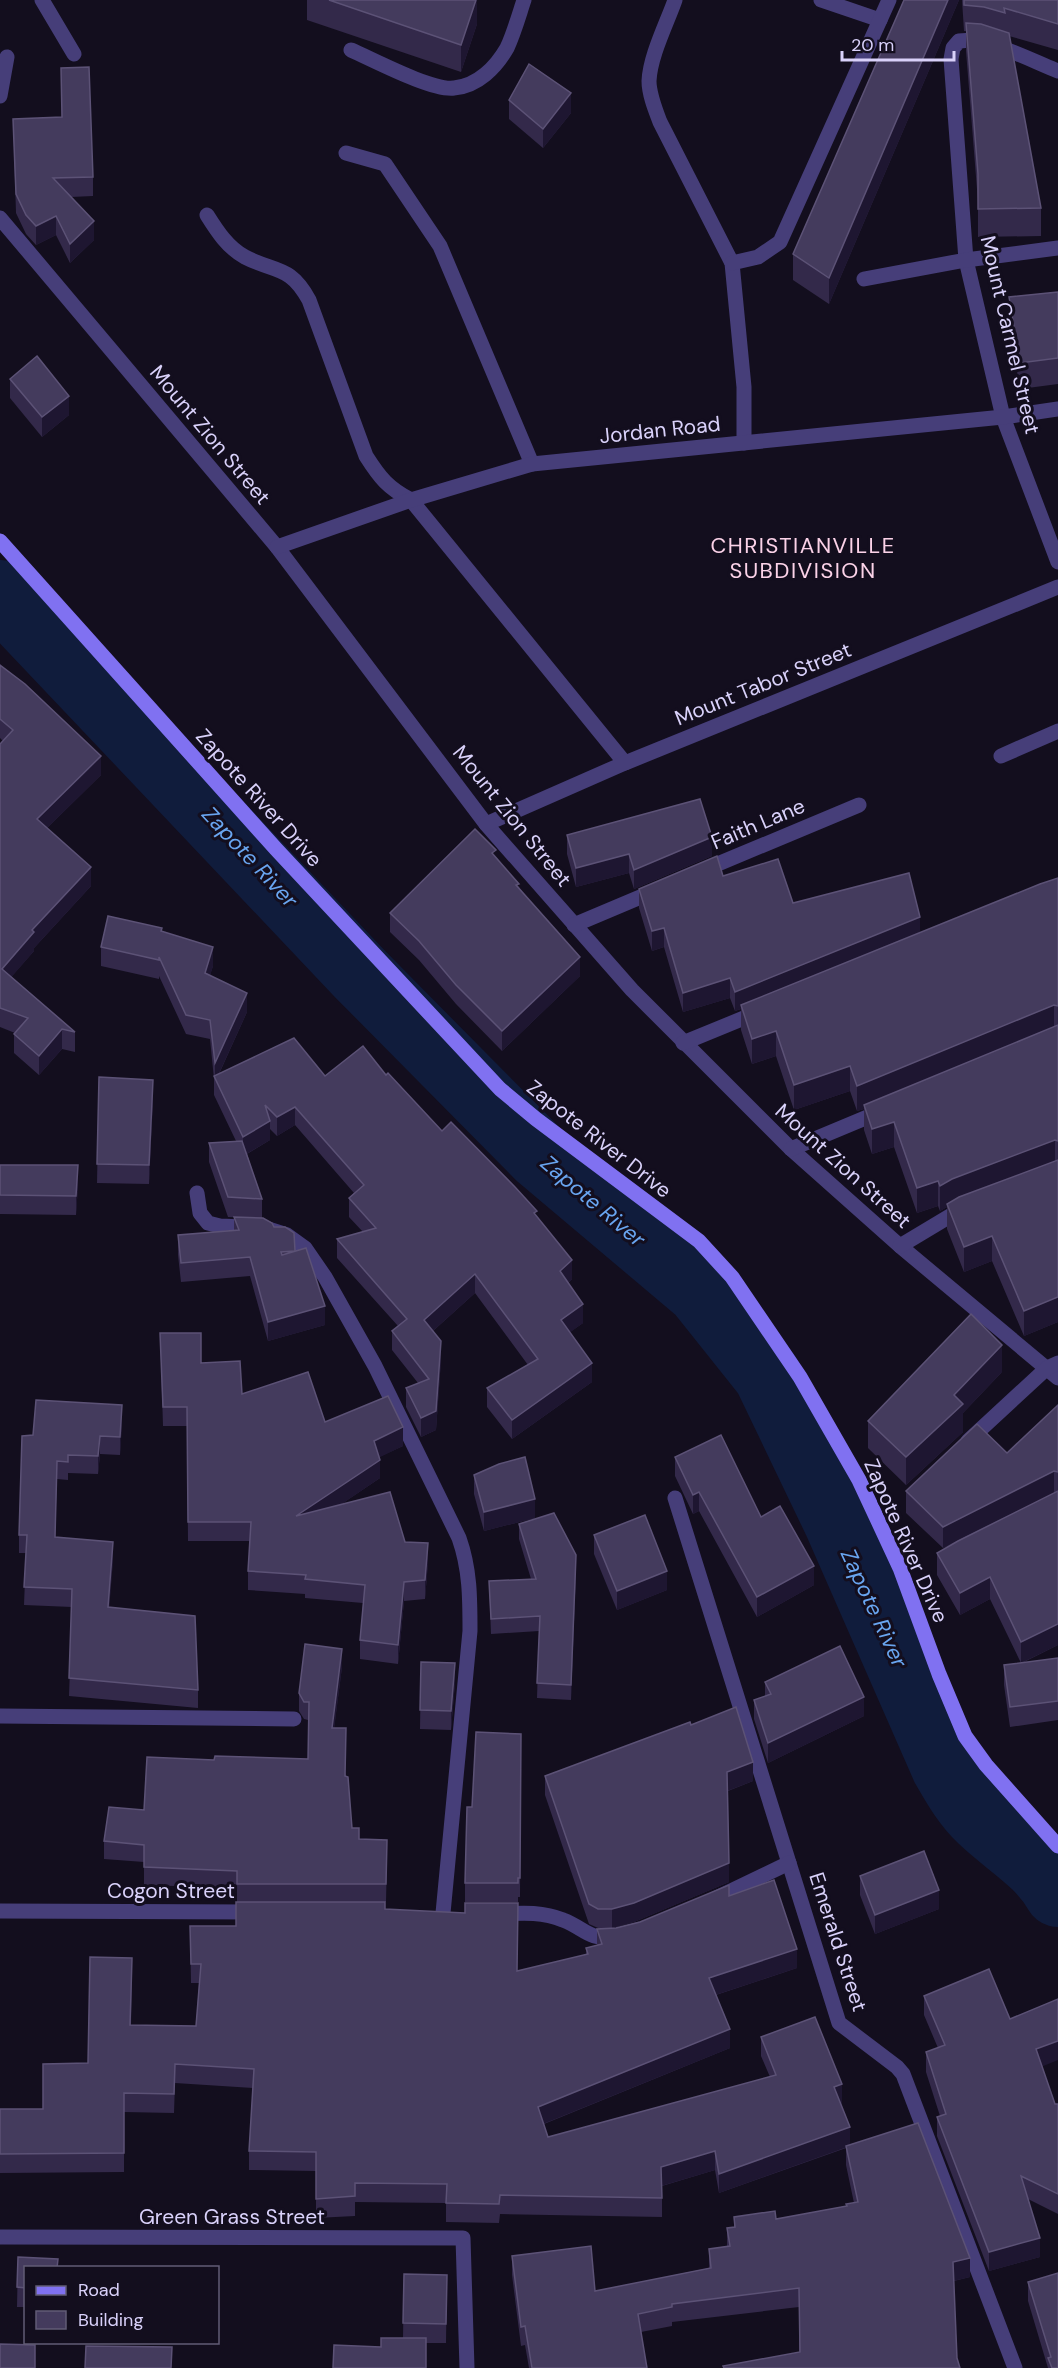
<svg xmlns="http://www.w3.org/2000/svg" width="1058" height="2368" font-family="'DM Sans',sans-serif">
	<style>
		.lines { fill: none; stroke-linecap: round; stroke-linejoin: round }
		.river { stroke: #101c3c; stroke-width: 68 }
		.lane { stroke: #463e79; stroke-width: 15 }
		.street { stroke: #463e79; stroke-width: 15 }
		.secondary { stroke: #8071f1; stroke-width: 15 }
		.wall { fill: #33294a }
		.shaded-wall { fill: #1e1631 }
		.building { fill: #443b5d; stroke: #5c5276; stroke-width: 1.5 }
		.labels { text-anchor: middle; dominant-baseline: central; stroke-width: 6; stroke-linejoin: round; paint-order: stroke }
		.street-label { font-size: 21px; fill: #d9d1fa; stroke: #130e1e }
		.neighbourhood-label { font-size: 22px; letter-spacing: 1.5px; fill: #fbd2e8; stroke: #130e1e }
		.water-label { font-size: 22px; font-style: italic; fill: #69a5f0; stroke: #130e1e }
	</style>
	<rect width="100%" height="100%" fill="#130e1e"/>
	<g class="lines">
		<path class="river" d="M 0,594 L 360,974 L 540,1156 L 700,1291 L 767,1375 L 838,1523 L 945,1767 C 956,1786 966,1804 982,1819 C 1008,1844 1040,1861 1058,1893"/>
		<polyline class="lane" points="0,96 7,57"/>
		<g class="street">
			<polyline points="42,0 74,54"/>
			<path d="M 675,0 C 667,23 650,56 649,81 C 649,94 655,109 660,122 L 732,263 L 744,387 L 744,443"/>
			<polyline points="821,0 880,20"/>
			<path d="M 351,50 C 374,60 432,91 454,88 C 478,86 496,67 507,48 C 514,33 519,15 524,0"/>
			<path d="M 1058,71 C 1030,60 988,37 959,41 L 953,48 L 951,59 L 966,260 L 1003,417 L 1058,562"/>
			<polyline points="346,153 385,164 440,246 532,464"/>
			<path d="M 207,215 C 217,231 228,248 245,257 C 276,273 290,265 309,300 L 366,456 C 380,478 388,488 411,500 L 625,763"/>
			<polyline points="0,218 277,547 486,824 632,990 791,1149 900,1246 1058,1378"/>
			<polyline points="732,263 758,257 780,242 889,0"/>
			<polyline points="864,279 966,260 1058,248"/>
			<polyline points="277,547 411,500 532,464 1003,417 1058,409"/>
			<polyline points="1001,756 1058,731"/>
			<polyline points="486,824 625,763 1058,587"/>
			<polyline points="701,871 859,805"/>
			<polyline points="574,925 657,890"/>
			<polyline points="683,1043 761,1011"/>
			<polyline points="791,1149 882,1111"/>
			<path d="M 197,1193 L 200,1213 L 208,1223 L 220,1226 L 265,1228 L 287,1235 L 305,1248 L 325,1277 L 375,1366 L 459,1538 C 470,1569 470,1598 470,1631 L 443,1913"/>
			<polyline points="900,1246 955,1213 965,1209"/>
			<polyline points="968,1441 1047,1368 1058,1363"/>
			<polyline points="675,1498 839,2023 897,2067 903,2074 1015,2368"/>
			<polyline points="0,1716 294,1719"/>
			<polyline points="710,1901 789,1863"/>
			<polyline points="0,1911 255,1912"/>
			<path d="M 498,1914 C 520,1913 542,1911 563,1920 C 586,1929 586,1939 615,1938"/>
			<polyline points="0,2237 463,2238 467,2368"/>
		</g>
		<polyline class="secondary" points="0,541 276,849 500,1089 536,1119 699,1241 732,1277 800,1377 859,1480 900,1568 939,1674 965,1736 986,1765 1058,1846"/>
	</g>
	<g class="wall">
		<polygon points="307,0 477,0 477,24 461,72 307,20"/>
		<polygon points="904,0 959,0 829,304 793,280 793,254"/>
		<polygon points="962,0 1058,0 1058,50 1009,36 1041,208 1041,236 978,237 978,202 966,51 966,31 964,31"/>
		<polygon points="61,68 93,177 93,196 71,197 94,240 70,263 56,235 36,245 26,234 16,213 13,119 62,117"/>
		<polygon points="509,100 571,113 543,148 509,119"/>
		<polygon points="1058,292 1058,384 1020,389 1009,323 1009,297"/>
		<polygon points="10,379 69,415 42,437 10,398"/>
		<polygon points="0,665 101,775 47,828 91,886 34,948 34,951 11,977 75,1032 75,1052 62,1049 39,1075 14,1053 14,1034 15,1033 0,1027 0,744 3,741 0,738"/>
		<polygon points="567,835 712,856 634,889 629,873 576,887 567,854"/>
		<polygon points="496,857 519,887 580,976 502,1051 456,1004 419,960 390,932 390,913"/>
		<polygon points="723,876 793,903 920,933 1058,878 1058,1322 1024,1336 992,1261 964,1272 947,1229 947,1207 940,1211 938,1206 917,1213 894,1147 872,1154 864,1130 864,1109 857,1111 850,1091 794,1110 776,1056 752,1064 741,1030 741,1009 735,1011 730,998 683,1012 664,947 652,951 639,908 639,889"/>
		<polygon points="162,931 213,966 210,975 247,1012 219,1074 325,1076 386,1075 442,1131 537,1217 572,1279 568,1283 583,1323 570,1332 592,1382 512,1439 487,1407 487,1388 528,1365 475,1293 433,1331 441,1360 436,1430 421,1437 406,1407 406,1388 418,1383 392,1350 392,1331 398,1326 337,1258 337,1239 363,1232 349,1217 349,1198 354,1193 295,1125 277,1136 270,1129 270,1140 247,1154 262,1199 262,1218 228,1217 209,1162 209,1143 236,1141 214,1095 214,1079 210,1039 186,1034 159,976 159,979 101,966 101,947"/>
		<polygon points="99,1077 153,1099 149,1184 97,1183"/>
		<polygon points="0,1165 78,1184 76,1215 0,1214"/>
		<polygon points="234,1217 274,1227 295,1251 325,1325 268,1341 250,1276 181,1282 178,1255 178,1235 234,1230"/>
		<polygon points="160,1333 242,1394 325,1422 403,1446 379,1457 380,1478 340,1505 405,1542 428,1562 425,1599 404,1601 398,1664 360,1659 360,1640 363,1603 305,1598 305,1594 248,1590 248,1571 250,1541 188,1541 187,1426 163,1426"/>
		<polygon points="1002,1372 963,1413 963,1432 906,1485 868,1448 868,1421"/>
		<polygon points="1058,1405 1058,1645 1022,1663 1058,1658 1058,1720 1010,1727 1004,1685 1004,1665 1021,1663 990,1599 960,1615 937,1575 937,1553 954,1543 943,1548 906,1513 906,1491 1007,1453"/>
		<polygon points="122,1423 120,1455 100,1454 98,1474 68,1473 68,1480 57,1479 55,1537 113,1560 109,1608 198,1690 198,1708 69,1696 72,1607 24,1605 26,1553 19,1553 19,1535 33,1435"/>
		<polygon points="675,1457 814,1585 757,1617 699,1511 693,1514 675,1476"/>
		<polygon points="474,1475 535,1518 484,1531 474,1494"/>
		<polygon points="519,1524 576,1570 571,1700 537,1698 539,1631 491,1634 489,1581 531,1579 519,1539"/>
		<polygon points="594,1535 667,1590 617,1610 594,1554"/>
		<polygon points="421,1662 455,1682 451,1730 420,1729"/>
		<polygon points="342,1667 334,1728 346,1776 352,1828 359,1839 387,1857 386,1902 237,1902 237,1888 144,1885 144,1862 104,1859 104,1841 144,1810 214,1760 308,1759 308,1720 304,1719 299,1711 299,1693"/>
		<polygon points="765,1682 864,1716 768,1763 754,1719 754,1700 765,1696"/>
		<polygon points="691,1725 753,1781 728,1791 729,1882 634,1922 612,1928 598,1928 589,1924 545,1795 545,1776"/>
		<polygon points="521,1734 520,1897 518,1897 518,1902 465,1902 465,1883 472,1807"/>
		<polygon points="860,1876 939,1909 875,1934 860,1895"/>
		<polygon points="729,1896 797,1968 716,1995 730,2048 544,2124 548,2137 770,2077 761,2056 761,2037 842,2103 841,2103 850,2145 970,2277 954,2281 799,2352 799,2307 672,2322 672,2326 641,2332 647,2368 529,2368 525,2345 521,2346 512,2275 512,2256 595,2291 709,2268 709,2249 727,2246 727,2228 734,2227 734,2217 776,2219 846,2206 854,2203 846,2165 846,2148 719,2193 715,2170 662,2186 662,2217 500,2214 499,2223 446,2222 446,2203 355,2202 355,2216 316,2218 316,2171 249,2170 249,2151 253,2088 175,2083 174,2113 124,2112 124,2172 0,2173 0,2109 43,2109 88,2063 132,1977 131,2025 196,2026 199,1983 191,1983 190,1926 236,1926 385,1909 517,1971 586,1955 586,1948 597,1946 597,1929 616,1928"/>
		<polygon points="924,1996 1010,2019 1042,2066 1055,2104 1058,2104 1058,2214 1028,2199 1040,2257 989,2271 937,2136 937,2117 940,2116 926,2072 926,2052 938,2048 924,2015"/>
		<polygon points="18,2257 58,2259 58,2268 26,2268 26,2307 17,2307"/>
		<polygon points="404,2274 447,2275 446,2343 426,2343 381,2347 403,2338"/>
		<polygon points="1028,2282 1058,2368 1048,2368 1028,2301"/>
	</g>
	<g class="shaded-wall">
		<polygon points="476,0 477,0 477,24 461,72 461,45"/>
		<polygon points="948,0 959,0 829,304 829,278"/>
		<polygon points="571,93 571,113 543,148 543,129"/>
		<polygon points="56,216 56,235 36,245 36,226"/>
		<polygon points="94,221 94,240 70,263 70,244"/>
		<polygon points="69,396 69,415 42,437 42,417"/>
		<polygon points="101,756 101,775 37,838 37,819"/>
		<polygon points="712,837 712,856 634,889 634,870"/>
		<polygon points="629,854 629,873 576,887 576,868"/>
		<polygon points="91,867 91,886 34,948 34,951 2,988 2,969 32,930"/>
		<polygon points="920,917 920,936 741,1005 741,1009 735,1011 735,992"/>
		<polygon points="664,928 664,947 652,951 652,931"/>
		<polygon points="213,947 213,966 205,992 205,973"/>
		<polygon points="580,957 580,976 502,1051 502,1031"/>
		<polygon points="730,978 730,998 683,1012 683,993"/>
		<polygon points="247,993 247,1012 216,1080 215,1077 215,1063"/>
		<polygon points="1054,1005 1054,1030 864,1105 864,1109 857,1111 857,1086"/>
		<polygon points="62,1029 62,1049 39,1075 39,1056"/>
		<polygon points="776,1031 776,1056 752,1064 752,1039"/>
		<polygon points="850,1066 850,1091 794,1110 794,1085"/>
		<polygon points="153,1080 153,1099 149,1184 149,1165"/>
		<polygon points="295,1107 295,1125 277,1136 277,1117"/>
		<polygon points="270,1121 270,1140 243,1156 243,1137"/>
		<polygon points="894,1122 894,1147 872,1154 872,1129"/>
		<polygon points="1055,1140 1055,1165 947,1204 947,1207 940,1211 940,1186 952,1179"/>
		<polygon points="78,1165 78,1184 76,1215 76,1196"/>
		<polygon points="938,1181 938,1206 917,1213 917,1188"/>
		<polygon points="992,1236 992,1261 964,1272 964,1247"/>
		<polygon points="572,1260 572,1279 560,1290 560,1271"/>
		<polygon points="475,1274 475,1293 424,1339 424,1320"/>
		<polygon points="1058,1297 1058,1322 1024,1336 1024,1311"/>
		<polygon points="583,1304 583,1323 561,1339 561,1320"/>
		<polygon points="325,1306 325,1325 268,1341 268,1322"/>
		<polygon points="441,1341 441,1360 436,1430 421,1437 421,1418"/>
		<polygon points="1002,1345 1002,1372 963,1413 963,1432 906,1485 906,1457 954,1395"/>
		<polygon points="592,1363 592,1382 512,1439 512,1420"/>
		<polygon points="122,1405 122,1423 120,1455 120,1437"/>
		<polygon points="403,1427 403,1446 374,1460 374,1441"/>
		<polygon points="100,1436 100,1454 98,1474 98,1456"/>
		<polygon points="380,1460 380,1478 296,1535 296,1516"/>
		<polygon points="1054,1471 1054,1493 943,1548 943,1527"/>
		<polygon points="699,1492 699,1511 693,1514 693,1495"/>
		<polygon points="535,1499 535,1518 484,1531 484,1512"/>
		<polygon points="113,1542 113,1560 108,1625 108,1607"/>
		<polygon points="428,1543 428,1562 425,1599 425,1580"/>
		<polygon points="576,1555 576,1570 571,1700 571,1685"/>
		<polygon points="814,1566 814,1585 757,1617 757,1597"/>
		<polygon points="667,1571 667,1590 617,1610 617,1591"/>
		<polygon points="990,1577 990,1599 960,1615 960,1593"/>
		<polygon points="404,1582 404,1601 398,1664 398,1645"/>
		<polygon points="1058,1624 1058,1645 1021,1663 1021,1642"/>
		<polygon points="342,1649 342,1667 332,1746 332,1728"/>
		<polygon points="455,1663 455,1682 451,1730 451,1711"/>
		<polygon points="864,1697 864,1716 768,1763 768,1743"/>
		<polygon points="753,1762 753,1781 727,1791 727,1772"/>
		<polygon points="729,1863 729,1882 634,1922 612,1928 612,1909"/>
		<polygon points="939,1890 939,1909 875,1934 875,1915"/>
		<polygon points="797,1949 797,1968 709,1997 709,1978"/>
		<polygon points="730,2029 730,2048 538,2126 538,2107"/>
		<polygon points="1058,2041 1058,2060 1036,2069 1036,2049"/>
		<polygon points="842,2084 842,2103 834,2106 834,2087"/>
		<polygon points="850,2127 850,2146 719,2193 719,2174"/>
		<polygon points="715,2151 715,2170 661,2186 661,2167"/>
		<polygon points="1040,2238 1040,2257 989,2271 989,2252"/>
		<polygon points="970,2258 970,2277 953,2281 953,2262"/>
	</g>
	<g class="building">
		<polygon points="329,0 476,0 461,45"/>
		<polygon points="904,0 948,0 829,278 793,254"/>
		<polygon points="964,0 1058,0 1058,24 1004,8 1005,13 984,7 964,5"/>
		<polygon points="966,23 981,24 1009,33 1041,208 978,209 978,174"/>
		<polygon points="529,64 571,93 543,129 509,100"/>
		<polygon points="89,67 93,177 53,178 94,221 70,244 56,216 36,226 26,215 16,194 13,119 62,117 61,68"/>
		<polygon points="1058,292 1058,358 1020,363 1009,297"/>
		<polygon points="37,356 69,396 42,417 10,379"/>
		<polygon points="0,665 25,684 101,756 37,819 91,867 32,930 34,932 2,969 75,1032 62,1029 39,1056 14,1034 28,1018 0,1008 0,744 13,730 0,719"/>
		<polygon points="700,799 712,837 634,870 629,854 576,868 567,835"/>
		<polygon points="475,829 496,850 492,853 519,884 516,885 580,957 502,1031 456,985 419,941 390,913"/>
		<polygon points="717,856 723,876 778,859 793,903 909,873 920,917 735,992 730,978 683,993 664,928 652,931 639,889"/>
		<polygon points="1058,878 1058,1006 1054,1005 857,1086 850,1066 794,1085 776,1031 752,1039 741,1005 1040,884"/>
		<polygon points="108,916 162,928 161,931 213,947 205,973 247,993 215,1063 210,1020 186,1015 159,957 159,960 101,947"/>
		<polygon points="1058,1025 1058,1141 1055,1140 952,1179 940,1186 938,1181 917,1188 894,1122 872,1129 864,1105"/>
		<polygon points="294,1038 325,1076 363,1046 386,1075 388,1073 442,1131 451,1122 515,1187 537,1211 534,1213 572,1260 560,1271 583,1304 561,1320 592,1363 512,1420 487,1388 538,1359 475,1274 424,1320 441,1341 436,1411 421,1418 406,1388 429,1379 392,1331 407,1319 337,1239 376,1228 349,1198 364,1185 295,1107 277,1117 265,1105 270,1121 243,1137 214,1076"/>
		<polygon points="99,1077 153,1080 149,1165 97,1164"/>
		<polygon points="242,1141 262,1199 228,1197 209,1143"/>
		<polygon points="1058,1160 1058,1297 1024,1311 992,1236 964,1247 947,1204 959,1197"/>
		<polygon points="0,1165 78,1165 76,1196 0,1195"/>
		<polygon points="234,1217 263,1218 272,1223 274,1227 285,1227 294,1233 295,1251 281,1252 282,1255 306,1248 325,1306 268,1322 250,1257 181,1263 178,1235 239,1230"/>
		<polygon points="971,1314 1002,1345 954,1395 963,1404 906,1457 868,1421"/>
		<polygon points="160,1333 201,1333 201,1363 240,1361 242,1394 308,1372 325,1422 388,1396 403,1427 374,1441 380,1460 296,1516 390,1492 405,1542 428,1543 425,1580 404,1582 398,1645 360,1640 365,1585 305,1579 306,1575 248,1571 251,1522 188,1522 187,1407 163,1407"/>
		<polygon points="36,1400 122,1405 120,1437 100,1436 98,1456 68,1455 68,1462 57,1461 55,1537 113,1542 108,1607 195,1616 198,1690 69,1678 72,1589 24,1587 27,1535 19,1535 22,1436 33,1435"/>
		<polygon points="1058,1405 1058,1472 1054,1471 943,1527 906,1491 977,1424 1007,1453"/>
		<polygon points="721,1435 761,1517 780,1506 814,1566 757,1597 699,1492 693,1495 675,1457"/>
		<polygon points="525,1457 535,1499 484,1512 474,1475 499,1464"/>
		<polygon points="1058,1491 1058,1624 1021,1642 990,1577 960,1593 937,1553 958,1541"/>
		<polygon points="554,1513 576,1555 571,1685 537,1683 540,1616 491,1619 489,1581 536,1579 519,1524"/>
		<polygon points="645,1515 667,1571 617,1591 594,1535"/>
		<polygon points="305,1644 342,1649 332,1728 346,1728 345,1776 348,1777 352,1828 359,1828 359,1839 387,1840 386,1884 237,1884 237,1871 144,1867 144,1845 104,1841 109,1807 144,1810 147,1757 214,1760 215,1756 308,1759 309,1702 304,1702 299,1693"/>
		<polygon points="840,1646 864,1697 768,1743 754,1700 771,1694 765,1682"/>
		<polygon points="1058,1658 1058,1701 1010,1707 1004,1665"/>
		<polygon points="421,1662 455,1663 451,1711 420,1710"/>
		<polygon points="736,1707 753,1762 727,1772 729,1863 634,1903 612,1909 598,1909 589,1904 545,1776 690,1722 691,1725"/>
		<polygon points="476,1732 521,1734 520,1878 518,1878 518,1883 465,1883 467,1807 472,1807"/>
		<polygon points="924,1851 939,1890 875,1915 860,1876"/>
		<polygon points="774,1880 797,1949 709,1978 730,2029 538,2107 548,2137 776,2075 761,2037 815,2017 842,2084 834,2087 850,2127 719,2174 715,2151 661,2167 662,2198 500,2195 499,2204 446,2203 447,2184 355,2183 355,2196 316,2199 316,2152 249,2151 254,2069 175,2064 174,2094 124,2093 124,2153 0,2154 0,2109 43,2109 43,2064 88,2063 90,1957 132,1958 130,2025 196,2026 201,1964 191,1964 190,1926 236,1926 236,1902 385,1902 385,1909 465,1913 465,1903 518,1903 517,1971 588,1954 586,1948 602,1944 597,1929 616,1928 640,1922 729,1885 729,1896"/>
		<polygon points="989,1969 1010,2019 1058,1999 1058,2041 1036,2049 1055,2104 1058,2104 1058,2194 1021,2176 1040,2238 989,2252 937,2117 946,2114 926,2052 945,2045 924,1996"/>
		<polygon points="918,2123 970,2258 953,2262 957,2358 960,2368 724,2368 723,2366 800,2352 799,2288 672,2304 672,2307 638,2314 647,2368 532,2368 525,2326 521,2327 512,2256 591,2246 595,2291 711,2268 709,2249 730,2246 727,2228 735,2227 734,2217 775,2211 776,2219 847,2206 846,2204 858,2202 846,2146"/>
		<polygon points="18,2257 58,2259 57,2268 26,2268 26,2288 17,2287"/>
		<polygon points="1058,2273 1058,2368 1052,2368 1048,2358 1051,2357 1028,2282"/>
		<polygon points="404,2274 447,2275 446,2324 403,2323"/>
		<polygon points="381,2338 426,2338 426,2368 333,2368 334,2345 381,2347"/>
		<polygon points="0,2344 35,2345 35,2368 0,2368"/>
		<polygon points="86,2346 172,2347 171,2368 85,2368"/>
	</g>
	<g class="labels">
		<g class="street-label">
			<text transform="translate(1010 335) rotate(77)">Mount Carmel Street</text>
			<text transform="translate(660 430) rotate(-6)">Jordan Road</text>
			<text transform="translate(210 435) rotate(50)">Mount Zion Street</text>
			<text transform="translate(763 684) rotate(-22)">Mount Tabor Street</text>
			<text transform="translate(259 798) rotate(48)">Zapote River Drive</text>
			<text transform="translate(512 816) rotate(51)">Mount Zion Street</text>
			<text transform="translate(758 824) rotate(-23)">Faith Lane</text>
			<text transform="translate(599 1139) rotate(38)">Zapote River Drive</text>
			<text transform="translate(843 1166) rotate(42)">Mount Zion Street</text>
			<text transform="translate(906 1541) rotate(66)">Zapote River Drive</text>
			<text x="171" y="1891">Cogon Street</text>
			<text transform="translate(838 1942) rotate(72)">Emerald Street</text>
			<text x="232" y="2217">Green Grass Street</text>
		</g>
		<g class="neighbourhood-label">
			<text x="803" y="545">CHRISTIANVILLE<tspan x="803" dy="25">SUBDIVISION</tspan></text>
		</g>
		<g class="water-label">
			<text transform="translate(250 857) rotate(47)">Zapote River</text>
			<text transform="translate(593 1201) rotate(40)">Zapote River</text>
			<text transform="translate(874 1608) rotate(65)">Zapote River</text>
		</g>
	</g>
	<rect x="24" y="2266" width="195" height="78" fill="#130e1e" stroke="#625c76" stroke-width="1.5"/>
	<rect x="36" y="2286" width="30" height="9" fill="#8071f1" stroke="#625c76" stroke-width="1.5"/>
	<text x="78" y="2296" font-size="18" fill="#d9d1fa">Road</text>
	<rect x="36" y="2311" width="30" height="18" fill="#443b5d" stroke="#625c76" stroke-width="1.5"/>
	<text x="78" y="2326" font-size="18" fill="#d9d1fa">Building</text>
	<path d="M842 51v9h112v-9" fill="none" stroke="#d9d1fa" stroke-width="3"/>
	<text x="851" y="51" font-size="18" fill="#d9d1fa" stroke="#130e1e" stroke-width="4.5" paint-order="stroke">20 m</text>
</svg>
